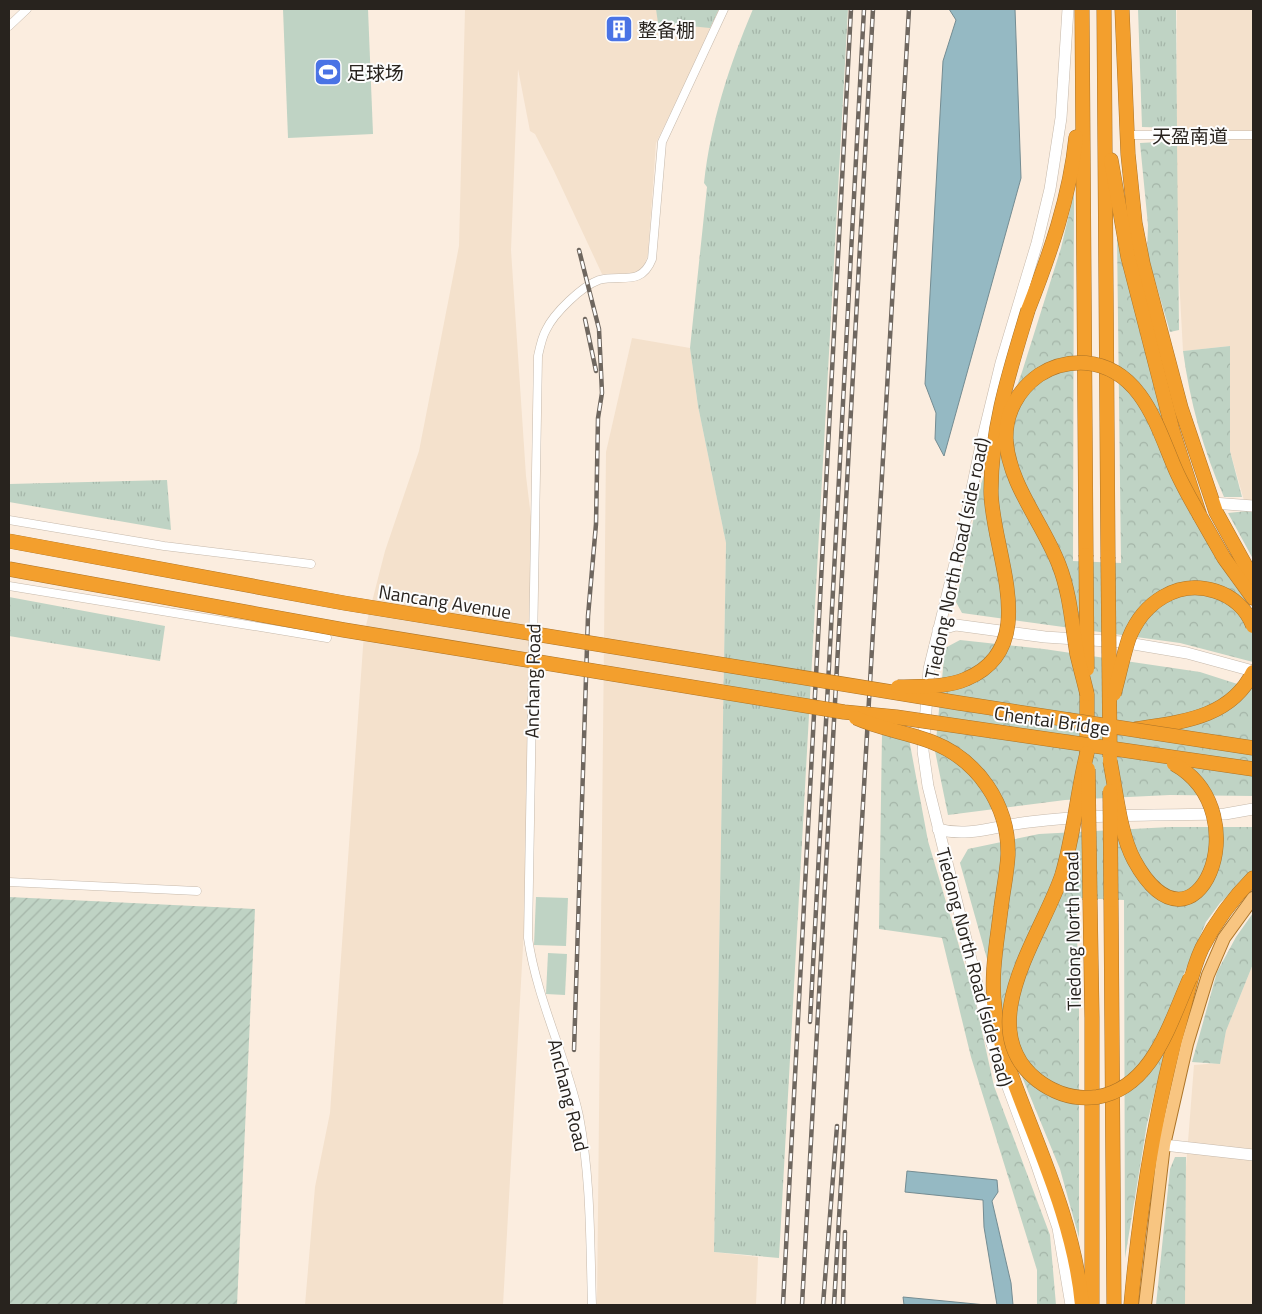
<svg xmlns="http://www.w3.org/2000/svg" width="1262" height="1314" font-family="'Titillium Web','Noto Sans SC',sans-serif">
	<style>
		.built { fill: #f4e1cc }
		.grass { fill: url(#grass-tufts) }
		.forest { fill: url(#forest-crowns) }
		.garden { fill: url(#garden-furrows) }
		.pitch { fill: #bfd3c4 }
		.water { fill: #95b9c3; stroke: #748c92 }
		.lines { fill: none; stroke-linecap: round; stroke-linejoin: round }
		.street-casing { stroke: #c6b9ab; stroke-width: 9 }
		.secondary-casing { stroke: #c6b9ab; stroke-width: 12 }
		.primary-casing { stroke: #ac7428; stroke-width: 14 }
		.highway-casing { stroke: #ac7428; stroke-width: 15 }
		.street { stroke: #fff; stroke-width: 8 }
		.secondary { stroke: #fff; stroke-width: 11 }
		.primary { stroke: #f8c581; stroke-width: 12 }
		.highway { stroke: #f39f2d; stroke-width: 14 }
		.rail-casing { stroke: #6f675f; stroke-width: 4.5 }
		.rail { stroke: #fdfdfd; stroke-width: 2.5; stroke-dasharray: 8; stroke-linecap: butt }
		.highway-bridge-casing { stroke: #ac7428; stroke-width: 15; stroke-linecap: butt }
		.highway-bridge { stroke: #f39f2d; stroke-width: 14 }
		.labels { text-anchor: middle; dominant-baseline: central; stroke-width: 4; stroke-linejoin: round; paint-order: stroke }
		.poi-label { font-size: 19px; fill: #28231e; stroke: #fdfdfd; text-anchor: start }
		.street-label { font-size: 19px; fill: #28231e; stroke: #fdfdfd }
	</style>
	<defs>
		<pattern id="grass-tufts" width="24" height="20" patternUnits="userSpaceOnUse" patternTransform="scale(1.25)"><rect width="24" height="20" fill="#bfd3c4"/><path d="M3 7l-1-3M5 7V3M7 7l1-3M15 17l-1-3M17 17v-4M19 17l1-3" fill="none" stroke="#a4b5a8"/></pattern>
		<pattern id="forest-crowns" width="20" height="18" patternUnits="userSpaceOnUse" patternTransform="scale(1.25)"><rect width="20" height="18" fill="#bfd3c4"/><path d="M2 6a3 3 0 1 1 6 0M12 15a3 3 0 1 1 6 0" fill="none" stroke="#a4b5a8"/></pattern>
		<pattern id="garden-furrows" width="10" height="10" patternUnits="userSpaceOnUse" patternTransform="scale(1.25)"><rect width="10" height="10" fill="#bfd3c4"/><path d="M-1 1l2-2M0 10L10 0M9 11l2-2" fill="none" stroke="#a4b5a8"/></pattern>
	</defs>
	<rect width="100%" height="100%" fill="#fbeddf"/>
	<g class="built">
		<polygon points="465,9 721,9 656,143 648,254 644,267 638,273 602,274 554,171 535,134 530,131 518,69 511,250 526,476 537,567 537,696 503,1305 305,1305 315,1187 330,1113 364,633 385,551 419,451 459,246"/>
		<polygon points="1177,9 1253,9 1253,512 1247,511 1230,451 1230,346 1183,351 1176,222"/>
		<polygon points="632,338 690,348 698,406 726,543 714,1252 758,1257 756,1305 597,1305 606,452"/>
		<polygon points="1253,964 1253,1305 1184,1305 1186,1167 1194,1065 1220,1063 1226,1031"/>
	</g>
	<g class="grass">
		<polygon points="656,9 719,9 710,28 658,23"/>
		<path d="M 753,9 L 848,9 L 779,1258 L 714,1252 L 726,543 L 698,406 L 690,348 L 707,187 L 704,183 C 711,121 729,66 753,9 Z"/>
		<polygon points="1138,9 1176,9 1177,128 1142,127"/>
		<polygon points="167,480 171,530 9,502 9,484"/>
		<polygon points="9,597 165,626 160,661 9,636"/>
	</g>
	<g class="forest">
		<polygon points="1177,141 1179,330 1170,332 1147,253 1148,225 1140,143"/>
		<polygon points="1074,193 1073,561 1121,563 1117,236 1164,413 1171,472 1182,499 1230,579 1253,610 1253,662 1180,643 962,613 956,602 981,484 1022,372 1061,248"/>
		<path d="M 1230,346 L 1230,451 L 1242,497 L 1224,497 C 1203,450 1190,402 1183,351 Z"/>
		<polygon points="1247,511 1253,512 1253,559 1228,513"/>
		<polygon points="960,640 1044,649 1200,672 1253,689 1253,796 1170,795 1065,800 948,815 935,751 945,648"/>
		<polygon points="882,733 909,739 928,841 975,1000 994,1086 1050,1235 1056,1305 1037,1305 1037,1270 971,1057 942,938 879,929"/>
		<polygon points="1170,827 1253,827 1253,872 1220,903 1206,922 1183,976 1147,1124 1125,1258 1124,900 1076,898 1079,1006 1079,1238 1060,1169 1016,1062 960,863 968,849 1039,834"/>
		<polygon points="1253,913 1253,964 1226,1031 1220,1064 1192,1062 1217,972 1236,937"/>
		<polygon points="1175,1157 1186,1157 1185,1305 1156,1305 1170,1169"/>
	</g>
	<polygon class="garden" points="9,897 255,909 237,1305 9,1305"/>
	<g class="pitch">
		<polygon points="283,9 368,9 373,134 288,138"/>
		<polygon points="536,897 568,898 566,946 534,945"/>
		<polygon points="548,953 567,954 565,995 546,994"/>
	</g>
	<g class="water">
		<polygon points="949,9 1015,9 1021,178 944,456 935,439 936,413 925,384 943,61 956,20"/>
		<polygon points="907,1171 997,1180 998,1192 992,1201 1011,1283 1013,1305 997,1305 984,1227 983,1200 905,1192"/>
		<polygon points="903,1297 986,1305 904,1305"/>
	</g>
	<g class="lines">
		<g class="street-casing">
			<g id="street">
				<polyline points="9,26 27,9"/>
				<polyline points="1127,135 1253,135"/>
				<polyline points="9,520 164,546 311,564"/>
				<polyline points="9,586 327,638"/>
				<polyline points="9,882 197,891"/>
				<path d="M 592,1305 C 590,1242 591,1178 579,1116 C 566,1056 537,1000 528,938 L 538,356 C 540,347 542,337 546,330 C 554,313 582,286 599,280 C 621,274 641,287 652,259 L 662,142 L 724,9"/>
			</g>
		</g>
		<g class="secondary-casing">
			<g id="secondary">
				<polyline points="1068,9 1061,118 1050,189 1037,243 1001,363 981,445 964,527 929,669 923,751 928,786 992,1044 1036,1163 1058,1228 1071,1305"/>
				<polyline points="1213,503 1253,506"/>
				<polyline points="938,630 956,625 1045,637 1122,642 1187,653 1253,671"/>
				<path d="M 938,829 C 969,838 998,825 1029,822 C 1094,814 1160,815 1225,814 L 1253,809"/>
				<polyline points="1164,1145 1253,1155"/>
			</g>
		</g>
		<g class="primary-casing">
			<polyline id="primary" points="1145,1305 1164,1145 1187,1044 1208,975 1224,938 1253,898"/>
		</g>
		<g class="highway-casing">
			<g id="highway">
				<polyline points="1082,9 1086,555"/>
				<polyline points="1104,9 1108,557"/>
				<polyline points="1122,9 1128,154 1135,223 1143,264 1181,408 1216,512 1253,579"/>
				<polyline points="1111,160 1128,257 1173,432 1200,516 1224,558 1253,598"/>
				<path d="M 1028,310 C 1050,254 1070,197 1076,137"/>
				<path d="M 1136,729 C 1181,722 1231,718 1253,672"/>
				<polyline points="1087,753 1087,694"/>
				<polyline points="1090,900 1092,1018 1092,1305"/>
				<polyline points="1111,900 1114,1305"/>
				<path d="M 1001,908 C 997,942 990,976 995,1010 C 999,1047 1014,1082 1027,1116 C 1051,1177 1076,1239 1082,1305"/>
				<path d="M 1131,1305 C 1140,1204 1155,1108 1183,1010 C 1189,989 1192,969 1202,948 C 1215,923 1233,898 1253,878"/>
			</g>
		</g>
		<use href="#street" class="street"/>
		<use href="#secondary" class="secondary"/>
		<use href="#primary" class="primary"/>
		<use href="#highway" class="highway"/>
		<g class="rail-casing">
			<g id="rail">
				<polyline points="585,319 596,371"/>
				<polyline points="810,1022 864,9"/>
				<polyline points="574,1050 588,616 596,524 598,418 602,393 599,329 579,250"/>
				<polyline points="783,1305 851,9"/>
				<polyline points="802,1305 873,9"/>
				<polyline points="823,1305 837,1126"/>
				<polyline points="834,1305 909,9"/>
				<polyline points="843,1305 845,1232"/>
			</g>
		</g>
		<use href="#rail" class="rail"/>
		<g class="highway-bridge-casing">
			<g id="highway-bridge">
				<polyline points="9,541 344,603 959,703 1253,748"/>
				<polyline points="1086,555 1087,669"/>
				<polyline points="1108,557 1110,757"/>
				<polyline points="9,569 344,630 844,712 896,717 1253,769"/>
				<path d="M 898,687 C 920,686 946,688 966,679 C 1044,647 991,550 991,491 C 991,427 1010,370 1028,310"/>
				<path d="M 1087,694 C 1084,681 1080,667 1077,654 C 1072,624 1070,593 1059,565 C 1043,523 1009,485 1006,440 C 1005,413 1018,390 1039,375 C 1053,366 1069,362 1086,363 C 1140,368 1156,423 1174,466 C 1181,483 1191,500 1200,516"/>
				<path d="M 1114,694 C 1119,676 1123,656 1129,638 C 1143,603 1177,579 1215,591 C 1232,596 1247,609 1253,626"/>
				<path d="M 856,718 C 880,729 907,732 932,742 C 978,760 1009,805 1008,855 C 1007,873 1003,891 1001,908"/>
				<path d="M 1087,753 C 1077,793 1074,835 1062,875 C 1043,933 970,1027 1037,1080 C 1054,1093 1075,1100 1097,1097 C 1153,1088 1170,1022 1190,978"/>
				<path d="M 1110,761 C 1116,791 1120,834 1134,860 C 1195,972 1262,813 1174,764"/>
				<polyline points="1088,769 1090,900"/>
				<polyline points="1110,791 1111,900"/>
			</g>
		</g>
		<use href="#highway-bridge" class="highway-bridge"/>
	</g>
	<defs>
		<g id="building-square" transform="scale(1.4375)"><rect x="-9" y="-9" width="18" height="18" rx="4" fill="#4a73e5" stroke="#fdfdfd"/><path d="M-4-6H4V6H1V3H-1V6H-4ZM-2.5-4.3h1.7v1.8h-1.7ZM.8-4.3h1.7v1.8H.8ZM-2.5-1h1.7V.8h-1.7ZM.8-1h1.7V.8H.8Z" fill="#fff"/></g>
		<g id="stadium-square" transform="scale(1.4375)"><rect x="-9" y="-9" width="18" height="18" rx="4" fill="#4a73e5" stroke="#fdfdfd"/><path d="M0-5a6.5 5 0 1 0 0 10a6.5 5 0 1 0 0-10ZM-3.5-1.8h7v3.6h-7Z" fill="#fff"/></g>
	</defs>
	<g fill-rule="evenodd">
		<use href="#building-square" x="619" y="29"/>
		<use href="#stadium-square" x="328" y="72"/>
	</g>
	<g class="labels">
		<g class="poi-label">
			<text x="638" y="29">整备棚</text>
			<text x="347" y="72">足球场</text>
		</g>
		<g class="street-label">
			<text x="1190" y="135">天盈南道</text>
			<text transform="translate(956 558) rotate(-78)">Tiedong North Road (side road)</text>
			<text transform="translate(445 601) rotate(9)">Nancang Avenue</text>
			<text transform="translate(532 681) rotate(-89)">Anchang Road</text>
			<text transform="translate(1052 720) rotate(8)">Chentai Bridge</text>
			<text transform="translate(1072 931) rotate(-91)">Tiedong North Road</text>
			<text transform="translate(975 967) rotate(75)">Tiedong North Road (side road)</text>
			<text transform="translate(569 1095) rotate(76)">Anchang Road</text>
		</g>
	</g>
	<rect width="1262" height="1314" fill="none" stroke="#28231e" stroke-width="20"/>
</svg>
